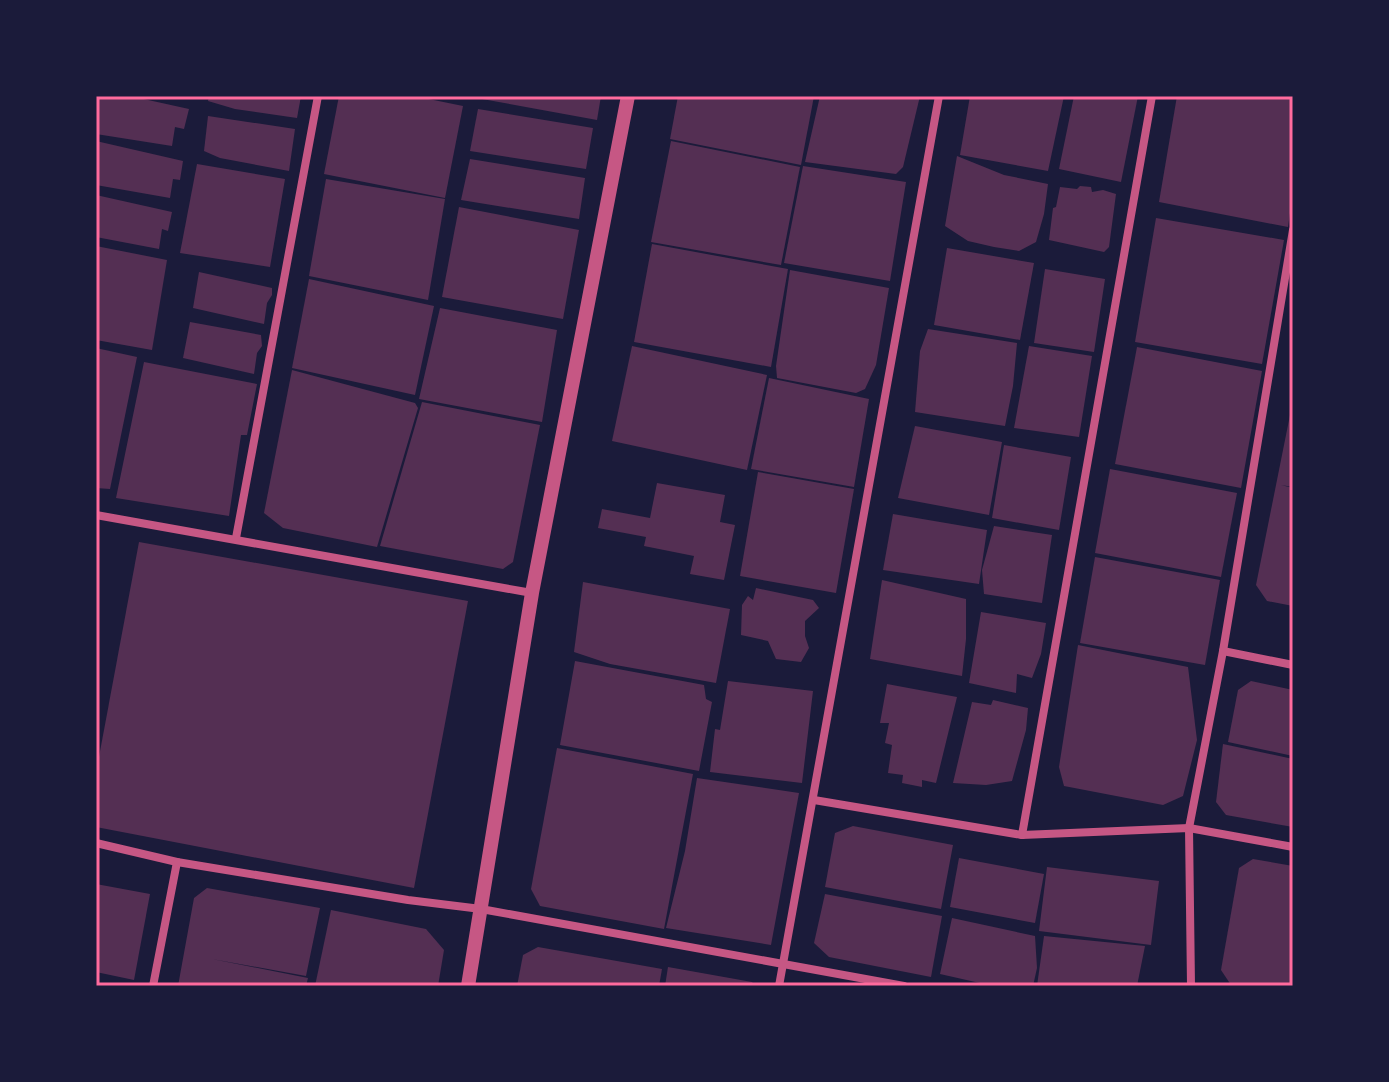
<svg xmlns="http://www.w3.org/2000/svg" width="1389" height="1082" font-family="Overpass,sans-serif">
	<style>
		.building { fill: #542f53 }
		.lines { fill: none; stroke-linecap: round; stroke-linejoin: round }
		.minor { stroke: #c65784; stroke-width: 8 }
		.tertiary { stroke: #c65784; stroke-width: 14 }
		.neatline { fill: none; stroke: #ff6b9d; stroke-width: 3 }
	</style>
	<rect width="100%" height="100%" fill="#1b1b3a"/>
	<g class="building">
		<polygon points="96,96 130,96 189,109 184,129 175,127 172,146 96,134"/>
		<polygon points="209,96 301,96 297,118 235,109 208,101"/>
		<polygon points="339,96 414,96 463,106 445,198 324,174"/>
		<polygon points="482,96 601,96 597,120 482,99"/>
		<polygon points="678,96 814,96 801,165 670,139"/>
		<polygon points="820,96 920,96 903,167 896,174 805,162"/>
		<polygon points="970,96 1064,96 1048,171 960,155"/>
		<polygon points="1074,96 1138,96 1121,182 1059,169"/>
		<polygon points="1177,96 1290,96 1293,99 1293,192 1288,227 1159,202"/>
		<polygon points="478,109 593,128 586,169 470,151"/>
		<polygon points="208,116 295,129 289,171 220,158 204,151"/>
		<polygon points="96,141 183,161 180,180 173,179 170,198 96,185"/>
		<polygon points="671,141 800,167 781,265 651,242"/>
		<polygon points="957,156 1004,175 1048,184 1044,214 1036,242 1019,251 994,247 968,241 945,226"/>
		<polygon points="470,159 585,178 579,219 461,200"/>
		<polygon points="197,164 285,179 270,267 180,253"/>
		<polygon points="803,166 906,182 890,281 784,263"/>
		<polygon points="326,179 445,199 428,300 309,276"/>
		<polygon points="1080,186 1091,187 1092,192 1103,190 1116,194 1109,247 1104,252 1049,240 1053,208 1056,207 1060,187 1077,189"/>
		<polygon points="96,195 172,212 168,231 162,229 159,249 96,237"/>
		<polygon points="459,207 579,230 563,319 442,297"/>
		<polygon points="1156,218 1284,240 1262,364 1135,342"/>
		<polygon points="652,244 788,269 771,367 634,342"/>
		<polygon points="96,246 167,260 152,350 96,340"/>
		<polygon points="947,248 1034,263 1020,340 934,325"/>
		<polygon points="1045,269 1105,279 1094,352 1034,343"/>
		<polygon points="790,270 889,288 876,365 865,389 856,393 777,378 776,366"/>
		<polygon points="199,272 272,288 272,295 267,303 264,324 193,308"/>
		<polygon points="309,279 434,306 415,395 292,368"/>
		<polygon points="440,308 557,330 542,422 419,399"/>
		<polygon points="190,322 261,335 262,346 257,353 254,374 183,358"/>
		<polygon points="928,329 1017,343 1013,386 1005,426 915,412 920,351"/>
		<polygon points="632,346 767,375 747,470 612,441"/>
		<polygon points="1029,346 1092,356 1079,437 1014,428"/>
		<polygon points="1137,347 1262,371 1241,488 1115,464"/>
		<polygon points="96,348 137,357 110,489 96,488"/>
		<polygon points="144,362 257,384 247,435 241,435 229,516 116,498"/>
		<polygon points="292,370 415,403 418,408 377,547 283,528 264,513"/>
		<polygon points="769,378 869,399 854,487 751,469"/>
		<polygon points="422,402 540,425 513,562 503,569 380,546"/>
		<polygon points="1292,405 1293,487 1281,485 1293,488 1293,606 1267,601 1256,585"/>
		<polygon points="915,426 1002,442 989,515 898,498"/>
		<polygon points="1004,445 1071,457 1059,530 992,518"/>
		<polygon points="1110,469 1237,493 1221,577 1095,553"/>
		<polygon points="758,472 854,489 836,593 740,576"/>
		<polygon points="657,483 725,495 720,522 735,525 724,580 690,574 694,556 644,546 646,537 598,528 602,509 650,518"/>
		<polygon points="893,514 987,530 979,584 883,570"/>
		<polygon points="994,526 1052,535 1042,603 984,594 982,570"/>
		<polygon points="139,542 468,601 414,888 96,827 96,773"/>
		<polygon points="1095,557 1220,580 1205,665 1080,643"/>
		<polygon points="882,580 966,599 966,639 962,676 870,659"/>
		<polygon points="583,582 730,609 716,683 610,664 574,652"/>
		<polygon points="756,588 813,600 819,608 805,621 805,636 809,648 801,662 776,659 768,641 741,635 742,605 748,596 753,600"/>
		<polygon points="981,612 1046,623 1041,654 1032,678 1017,674 1016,693 969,683"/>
		<polygon points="1078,645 1188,667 1197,740 1183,796 1163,805 1064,786 1059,767"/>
		<polygon points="575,661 704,685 706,699 712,702 699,771 560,745"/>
		<polygon points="728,681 813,691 802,783 710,772 715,729 720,730"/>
		<polygon points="1251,681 1293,690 1293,756 1228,742 1238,690"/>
		<polygon points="887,684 957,697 936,783 922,780 922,787 902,783 903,775 888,773 892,745 885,743 889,723 880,723"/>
		<polygon points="993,700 1028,708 1026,730 1012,781 986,785 953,783 972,702 991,705"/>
		<polygon points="1223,744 1293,759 1293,827 1226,815 1216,802"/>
		<polygon points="557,748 693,774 664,929 540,906 531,889"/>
		<polygon points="697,778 799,793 771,945 666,928 685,851"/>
		<polygon points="853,826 953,845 941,909 825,887 835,833"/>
		<polygon points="959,858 1044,874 1035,923 950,907"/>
		<polygon points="1253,859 1293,866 1293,986 1231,985 1221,970 1239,868"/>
		<polygon points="1047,867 1159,881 1151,945 1039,931"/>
		<polygon points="96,884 150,894 134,980 96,972"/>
		<polygon points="207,888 320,908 306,976 212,959 308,978 306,986 178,986 194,898"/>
		<polygon points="825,894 942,916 931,977 829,957 814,943"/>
		<polygon points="331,910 426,929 444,950 438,986 315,986"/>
		<polygon points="952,918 1035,936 1037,968 1033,986 993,986 940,974"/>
		<polygon points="1044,936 1145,946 1137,986 1037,986"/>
		<polygon points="538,947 662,969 659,986 517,986 523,955"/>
		<polygon points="668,967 752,982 755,986 665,986"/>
	</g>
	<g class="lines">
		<g class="minor">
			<polyline points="96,515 532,593"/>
			<polyline points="236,538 318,96"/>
			<polyline points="1223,651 1293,665"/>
			<polyline points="814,800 1022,835 1189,828 1293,847"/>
			<polyline points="1022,835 1152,96"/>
			<polyline points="96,843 177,862 408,900 481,909 904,986"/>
			<polyline points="153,986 177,862"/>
			<polyline points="779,986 939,96"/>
			<polyline points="1191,986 1189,828 1223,651 1293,230"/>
		</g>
		<polyline class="tertiary" points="468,986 532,593 628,96"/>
	</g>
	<rect width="1389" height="1082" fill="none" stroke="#1b1b3a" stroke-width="196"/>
	<rect x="98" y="98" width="1193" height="886" class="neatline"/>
</svg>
